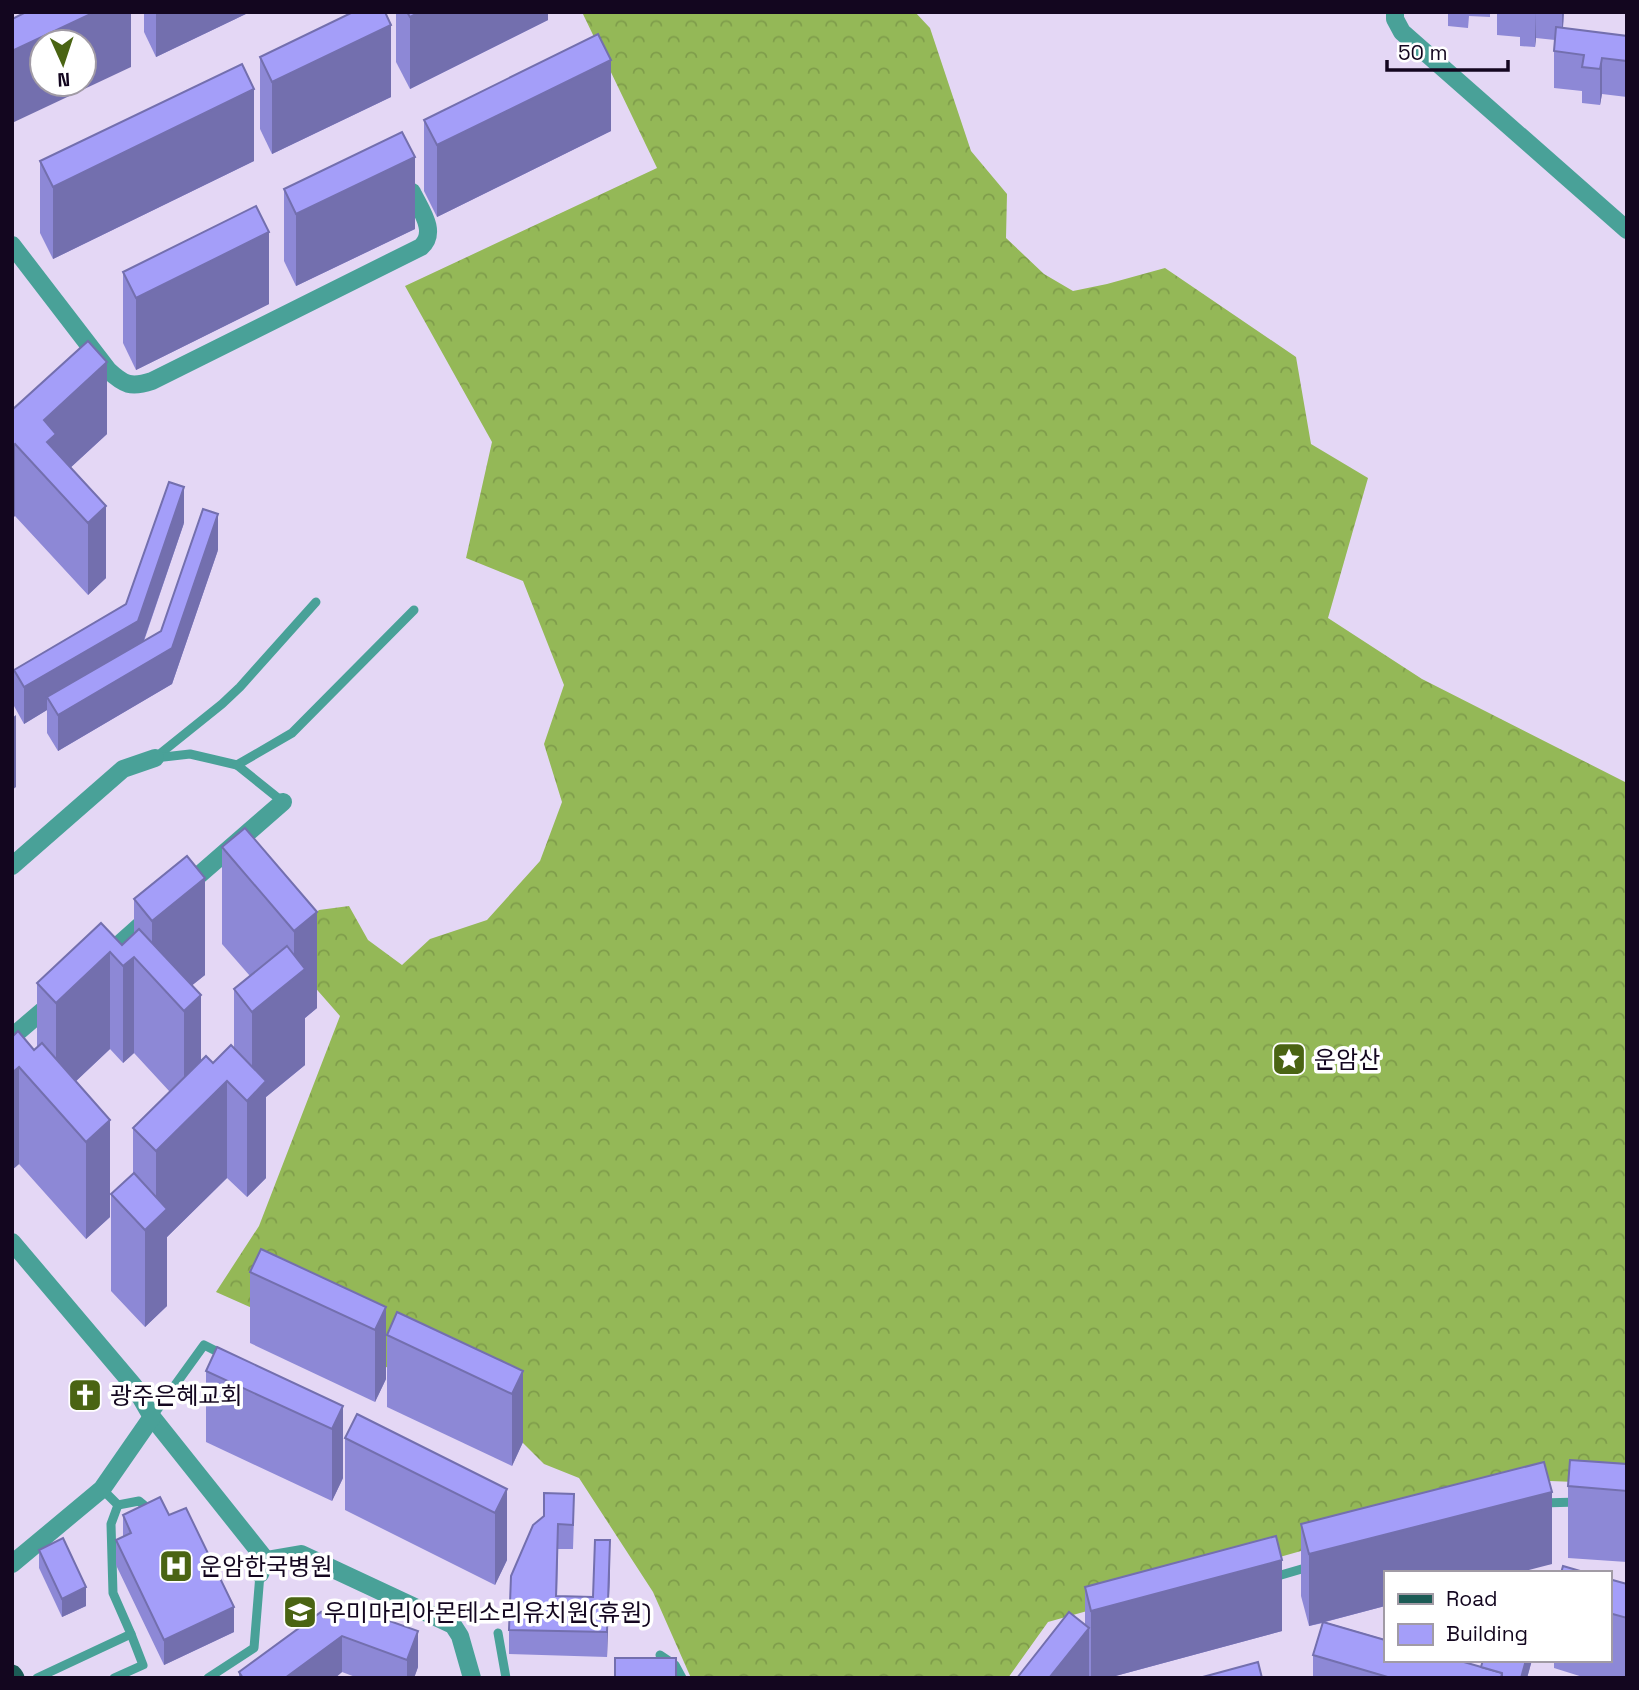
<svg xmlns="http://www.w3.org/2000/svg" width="1639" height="1690" font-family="'Space Grotesk','Noto Sans KR',sans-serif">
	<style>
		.forest { fill: url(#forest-crowns) }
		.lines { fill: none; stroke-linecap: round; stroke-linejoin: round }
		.lane { stroke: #49a198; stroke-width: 9 }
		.street { stroke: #49a198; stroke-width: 18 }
		.primary { stroke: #1c5c56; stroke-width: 21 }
		.wall { fill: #8d88d6 }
		.shaded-wall { fill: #736fae; fill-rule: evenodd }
		.building { fill: #a49ef9; stroke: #736fae; stroke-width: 2 }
		.labels { text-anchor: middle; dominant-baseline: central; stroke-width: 7; stroke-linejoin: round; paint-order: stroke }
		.poi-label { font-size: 24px; fill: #13061f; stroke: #fff; text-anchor: start }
	</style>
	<defs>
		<pattern id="forest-crowns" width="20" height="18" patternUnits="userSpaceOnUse" patternTransform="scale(1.75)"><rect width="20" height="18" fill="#94b857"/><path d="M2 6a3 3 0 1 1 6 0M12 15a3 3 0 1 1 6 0" fill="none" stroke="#7f9d4b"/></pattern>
	</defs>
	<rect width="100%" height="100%" fill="#e4d7f5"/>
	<polygon class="forest" points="582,12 915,12 930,28 971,151 1007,194 1006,238 1044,274 1073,291 1107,284 1165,268 1296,357 1311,444 1368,478 1328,618 1422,679 1627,783 1627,1484 1550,1481 1048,1622 1008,1678 691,1678 653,1592 579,1478 544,1464 495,1415 216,1292 259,1226 340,1016 290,959 303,926 319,910 349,906 368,940 402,965 430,939 487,920 540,861 562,802 544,744 564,685 523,581 466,558 492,442 405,286 657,168"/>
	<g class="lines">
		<g class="lane">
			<polyline points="156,757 222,704 240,687 316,602"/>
			<polyline points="155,758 190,754 237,765 292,733 414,610"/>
			<polyline points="237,765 283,802"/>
			<polyline points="152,1417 204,1345 224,1355"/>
			<polyline points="1541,1503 1579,1502"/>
			<polyline points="118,1505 139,1501 151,1511"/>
			<polyline points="1271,1578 1312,1566"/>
			<polyline points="498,1633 506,1678"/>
			<polyline points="660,1655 675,1665 682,1678"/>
			<polyline points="37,1678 131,1634 113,1593 111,1524 118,1505 102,1489"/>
			<polyline points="114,1678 143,1665 131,1634"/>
			<polyline points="208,1678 254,1648 260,1574"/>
		</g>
		<g class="street">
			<polyline points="1395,12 1395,19 1402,32 1627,230"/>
			<path d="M 12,245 L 108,370 C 124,385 131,388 152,381 L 421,247 C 438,232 420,209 412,192"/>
			<polyline points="12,866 123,769 155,758"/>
			<polyline points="183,889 283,802"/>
			<polyline points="104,958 151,916"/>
			<polyline points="12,1037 54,1001"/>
			<polyline points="12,1242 134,1386 152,1417 266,1560 260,1574"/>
			<polyline points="266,1560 301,1554 453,1625 460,1636 472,1678"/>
			<polyline points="12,1564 102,1489 152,1417"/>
		</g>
		<polyline class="primary" points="12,1675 14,1678"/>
	</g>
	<g class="wall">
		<polygon points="144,12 250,12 156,57 144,32"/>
		<polygon points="396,12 548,12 548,20 410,89 396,62"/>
		<polygon points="1422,12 1490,12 1490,17 1469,16 1468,28 1448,26 1448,14"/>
		<polygon points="1497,12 1564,12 1563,28 1627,36 1627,97 1602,94 1600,105 1582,103 1582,91 1554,88 1554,51 1555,40 1536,38 1535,47 1520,46 1520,37 1497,35"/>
		<polygon points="260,57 391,97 272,154 260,129"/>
		<polygon points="424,120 611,131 437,217 424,191"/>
		<polygon points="40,161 254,161 53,259 40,233"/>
		<polygon points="284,189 415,229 296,286 284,261"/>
		<polygon points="123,272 269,304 136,370 123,343"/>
		<polygon points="12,410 107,434 70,468 106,578 88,595 15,516"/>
		<polygon points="184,523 144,641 161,631 218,550 172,684 58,751 47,733 47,710 24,724 14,706 14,670 126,604"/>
		<polygon points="222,847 317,912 317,1008 305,1018 305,1065 266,1097 266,1178 247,1197 227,1178 167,1237 167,1306 145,1327 111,1291 111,1194 133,1174 133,1128 170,1092 134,1053 123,1063 110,1049 76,1081 110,1217 86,1239 19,1164 12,1170 12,1037 34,1050 37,1047 37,983 122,945 134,934 134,899 205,975 192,985 201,1061 213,1063 234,1049 234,989 250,976 222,944"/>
		<polygon points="250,1272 386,1307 386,1379 375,1402 250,1343"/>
		<polygon points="387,1335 523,1371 523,1442 512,1466 387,1407"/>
		<polygon points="206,1371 343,1406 343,1478 332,1501 206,1442"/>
		<polygon points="345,1438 507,1489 507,1560 495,1585 345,1510"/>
		<polygon points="1627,1464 1627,1562 1568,1558 1568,1486"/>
		<polygon points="123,1515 169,1515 234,1632 164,1665 116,1565 116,1540 123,1537"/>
		<polygon points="574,1518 573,1549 558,1549 557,1596 593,1597 610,1565 607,1657 509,1654 509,1630 533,1525"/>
		<polygon points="1301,1524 1552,1564 1385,1573 1385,1606 1325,1622 1481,1667 1483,1660 1532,1660 1527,1678 1313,1678 1313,1655 1323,1623 1309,1626 1301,1596"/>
		<polygon points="39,1550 86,1606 62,1617 39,1568"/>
		<polygon points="1609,1579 1627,1584 1627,1678 1586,1678 1554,1668 1554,1660 1609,1660"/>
		<polygon points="1085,1587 1282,1631 1108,1678 1090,1678 1089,1676 1089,1678 1085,1624"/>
		<polygon points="351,1614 418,1667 414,1678 358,1678 342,1672 335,1678 239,1678 239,1672 325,1618"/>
	</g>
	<g class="shaded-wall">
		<path d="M 95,12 L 131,12 L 131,67 L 12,123 L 12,51 ZM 42,42 L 84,42 L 84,84 L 42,84 Z"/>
		<polygon points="156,12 250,12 156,57"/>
		<polygon points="420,12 548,12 548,20 410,89 410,17"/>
		<polygon points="1535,12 1536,38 1535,47"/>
		<polygon points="1562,12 1564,12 1562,40"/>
		<polygon points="391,25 391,97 272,154 272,82"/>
		<polygon points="1602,58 1602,94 1600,105 1600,69"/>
		<polygon points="611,60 611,131 437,217 437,145"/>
		<polygon points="254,89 254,161 53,259 53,187"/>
		<polygon points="415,157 415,229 296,286 296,214"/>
		<polygon points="269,232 269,304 136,370 136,298"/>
		<polygon points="107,362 107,434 56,481 44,475 44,420"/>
		<polygon points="15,444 15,516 12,519 12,447"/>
		<polygon points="184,487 184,523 138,657 47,697 47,710 24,724 24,687 138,621"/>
		<polygon points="106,506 106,578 88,595 88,523"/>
		<polygon points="218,514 218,550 172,684 58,751 58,715 172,648"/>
		<polygon points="16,715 16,787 12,790 12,718"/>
		<polygon points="205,878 205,975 174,1000 152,976 152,921"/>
		<polygon points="317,912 317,1008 305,1018 305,1065 266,1097 266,1178 247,1197 247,1101 252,1095 252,1012 294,978 294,931"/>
		<polygon points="110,952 110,1049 56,1100 56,1003"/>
		<polygon points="134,957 134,1053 123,1063 123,966"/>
		<polygon points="201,995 201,1092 184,1107 184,1011"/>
		<polygon points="19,1067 19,1164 12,1170 12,1073"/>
		<polygon points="227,1081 227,1178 167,1237 167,1306 145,1327 145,1230 156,1219 156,1151"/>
		<polygon points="110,1120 110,1217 86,1239 86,1142"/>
		<polygon points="386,1307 386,1379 375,1402 375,1330"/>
		<polygon points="523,1371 523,1442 512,1466 512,1394"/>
		<polygon points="343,1406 343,1478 332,1501 332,1429"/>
		<polygon points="507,1489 507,1560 495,1585 495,1513"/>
		<polygon points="1552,1492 1552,1564 1517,1573 1385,1573 1385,1606 1309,1626 1309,1554"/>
		<polygon points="610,1540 610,1565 607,1657 607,1632"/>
		<polygon points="1282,1560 1282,1631 1108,1678 1091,1678 1091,1611"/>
		<polygon points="86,1587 86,1606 62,1617 62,1599"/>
		<polygon points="234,1607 234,1632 164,1665 164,1640"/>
		<polygon points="1089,1628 1089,1678 1049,1678"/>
		<polygon points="418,1631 418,1667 414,1678 407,1678 407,1660"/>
		<polygon points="342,1636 342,1672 335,1678 285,1678"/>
		<polygon points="1526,1660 1532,1660 1527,1678 1521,1678"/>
	</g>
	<g class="building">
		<polygon points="26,12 95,12 12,51 12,19"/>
		<polygon points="353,12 385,12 391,25 272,82 260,57"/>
		<polygon points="407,12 420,12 410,17"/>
		<polygon points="1556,27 1627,36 1627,61 1602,58 1600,69 1582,67 1584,55 1554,51"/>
		<polygon points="598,34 611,60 437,145 424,120"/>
		<polygon points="242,64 254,89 53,187 40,161"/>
		<polygon points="402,132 415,157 296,214 284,189"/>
		<polygon points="256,206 269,232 136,298 123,272"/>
		<polygon points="88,341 107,362 44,420 56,434 47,442 106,506 88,523 15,444 12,447 12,410"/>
		<polygon points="169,482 184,487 138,621 24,687 14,670 126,604"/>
		<polygon points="203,509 218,514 172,648 58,715 47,697 161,631"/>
		<polygon points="245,828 317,912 294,931 222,847"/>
		<polygon points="187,856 205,878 152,921 134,899"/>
		<polygon points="101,923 122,945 139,929 201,995 184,1011 134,957 123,966 110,952 56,1003 37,983"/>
		<polygon points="287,946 305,969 252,1012 234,989"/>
		<polygon points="18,1031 34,1050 42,1043 110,1120 86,1142 19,1067 12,1073 12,1037"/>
		<polygon points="231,1045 266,1081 247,1101 227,1081 156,1151 133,1128 206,1056 213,1063"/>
		<polygon points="134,1173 167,1209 145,1230 111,1194"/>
		<polygon points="261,1249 386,1307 375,1330 250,1272"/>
		<polygon points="397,1312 523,1371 512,1394 387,1335"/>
		<polygon points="217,1347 343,1406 332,1429 206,1371"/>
		<polygon points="357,1414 507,1489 495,1513 345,1438"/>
		<polygon points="1570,1460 1627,1464 1627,1491 1568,1486"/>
		<polygon points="1544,1462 1552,1492 1309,1554 1301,1524"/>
		<polygon points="544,1493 574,1494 573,1525 558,1524 556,1596 593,1597 595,1540 610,1540 607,1632 509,1630 511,1576 533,1525 544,1516"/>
		<polygon points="160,1497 169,1515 186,1508 234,1607 164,1640 116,1540 131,1533 123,1515"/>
		<polygon points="1276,1536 1282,1560 1091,1611 1085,1587"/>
		<polygon points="63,1538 86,1587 62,1599 39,1550"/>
		<polygon points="1563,1566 1587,1573 1561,1573"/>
		<polygon points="1609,1579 1627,1584 1627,1618 1609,1613"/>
		<polygon points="353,1608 418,1631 407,1660 342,1636 285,1678 243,1678 239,1672 321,1612 325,1618 351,1614"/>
		<polygon points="1069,1612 1089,1628 1049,1678 1017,1678"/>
		<polygon points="1323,1622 1385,1640 1385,1660 1457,1660 1502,1673 1501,1678 1391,1678 1313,1655"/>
		<rect x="615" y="1658" width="61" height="20"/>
		<polygon points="1483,1660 1526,1660 1521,1678 1502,1678 1502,1673 1481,1667"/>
		<polygon points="1258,1662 1262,1678 1199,1678"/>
	</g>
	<defs>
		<g id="sight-square" transform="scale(1.75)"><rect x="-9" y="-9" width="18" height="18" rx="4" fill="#4a6413" stroke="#fff"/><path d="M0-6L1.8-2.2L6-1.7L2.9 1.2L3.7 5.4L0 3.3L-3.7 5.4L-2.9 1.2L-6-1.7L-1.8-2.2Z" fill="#fff"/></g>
		<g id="church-square" transform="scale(1.75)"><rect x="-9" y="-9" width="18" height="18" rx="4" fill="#4a6413" stroke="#fff"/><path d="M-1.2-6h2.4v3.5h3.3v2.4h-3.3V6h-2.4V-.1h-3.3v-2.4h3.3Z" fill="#fff"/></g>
		<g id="hospital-square" transform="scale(1.75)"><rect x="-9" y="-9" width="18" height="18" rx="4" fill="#4a6413" stroke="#fff"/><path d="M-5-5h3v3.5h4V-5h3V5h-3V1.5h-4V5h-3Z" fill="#fff"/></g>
		<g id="school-square" transform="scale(1.75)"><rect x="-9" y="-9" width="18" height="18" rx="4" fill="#4a6413" stroke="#fff"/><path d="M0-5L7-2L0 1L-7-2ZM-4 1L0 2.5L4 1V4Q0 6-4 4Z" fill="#fff"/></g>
	</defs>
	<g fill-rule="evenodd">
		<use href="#sight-square" x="1289" y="1059"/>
		<use href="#church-square" x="85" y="1395"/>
		<use href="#hospital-square" x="176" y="1566"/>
		<use href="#school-square" x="300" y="1612"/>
	</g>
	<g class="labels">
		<g class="poi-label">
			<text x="1314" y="1059">운암산</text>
			<text x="110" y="1395">광주은혜교회</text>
			<text x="200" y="1566">운암한국병원</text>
			<text x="324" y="1612">우미마리아몬테소리유치원(휴원)</text>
		</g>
	</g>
	<rect width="1639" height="1690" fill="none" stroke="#13061f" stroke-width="28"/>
	<rect x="1384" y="1571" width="228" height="91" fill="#ffffff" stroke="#a19ba5" stroke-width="2"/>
	<rect x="1398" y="1594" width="35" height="10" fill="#1c5c56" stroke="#a19ba5" stroke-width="2"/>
	<text x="1446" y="1606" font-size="21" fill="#13061f">Road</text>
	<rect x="1398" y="1624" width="35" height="21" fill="#a49ef9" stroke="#a19ba5" stroke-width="2"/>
	<text x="1446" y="1641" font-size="21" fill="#13061f">Building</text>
	<g transform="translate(63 63) rotate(177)"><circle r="33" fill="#ffffff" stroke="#a19ba5" stroke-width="2"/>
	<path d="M0-5L12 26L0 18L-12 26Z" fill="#4a6413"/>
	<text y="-10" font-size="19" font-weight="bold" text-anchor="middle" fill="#13061f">N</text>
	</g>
	<path d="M1387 60v10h121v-10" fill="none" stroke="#13061f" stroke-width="3.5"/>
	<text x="1398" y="60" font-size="21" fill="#13061f" stroke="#ffffff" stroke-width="5" paint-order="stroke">50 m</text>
</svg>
